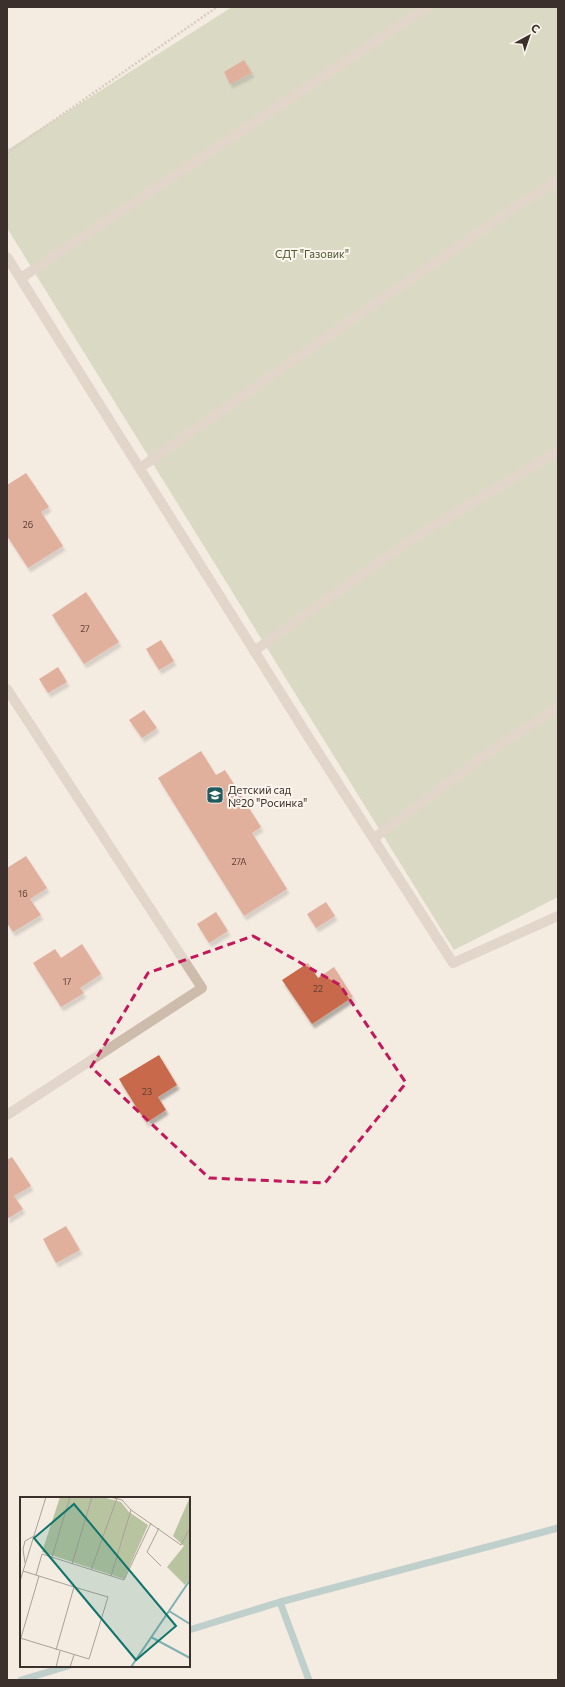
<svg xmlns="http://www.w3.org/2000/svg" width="565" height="1687" font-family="Commissioner,sans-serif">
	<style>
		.green { fill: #b8c4a0 }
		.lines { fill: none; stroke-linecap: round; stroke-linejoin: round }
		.stream { stroke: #7fb0b2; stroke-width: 7 }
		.building { fill: #c8694b; filter: url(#shadow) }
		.path { stroke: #b9a596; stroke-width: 2.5; stroke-dasharray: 2 2; stroke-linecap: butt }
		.lane { stroke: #cdbbac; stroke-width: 10 }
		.street { stroke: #cdbbac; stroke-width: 10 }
		.marked { fill: none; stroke: #c2185b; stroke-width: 3; stroke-dasharray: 8 5; stroke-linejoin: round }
		.labels { text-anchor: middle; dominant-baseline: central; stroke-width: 4; stroke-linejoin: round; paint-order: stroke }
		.number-label { font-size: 9px; fill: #5e3e33 }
		.park-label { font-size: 11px; fill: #4a5a2e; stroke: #fbf5ee }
		.poi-label { font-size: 11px; fill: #3b302b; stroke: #fbf5ee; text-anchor: start }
		.inset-river { fill: none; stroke: #7fb0b2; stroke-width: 2 }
		.inset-road { fill: none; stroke: #aaa098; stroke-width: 1 }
		.view { fill: #0f766e; fill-opacity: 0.15; stroke: #0f766e; stroke-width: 2 }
		.inset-edge { fill: none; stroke: #3b302b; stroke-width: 2 }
	</style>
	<defs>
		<filter id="shadow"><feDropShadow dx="2.5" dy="4.5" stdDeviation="1" flood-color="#0004"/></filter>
	</defs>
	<rect width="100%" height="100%" fill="#f4ebe1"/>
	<polygon class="green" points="232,7 558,7 558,897 454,950 7,228 7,150"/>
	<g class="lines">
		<g class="stream">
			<polyline points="280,1602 309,1680"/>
			<polyline points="189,1630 280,1602 558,1528"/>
			<polyline points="21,1680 68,1666"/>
		</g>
	</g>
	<g class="building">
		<polygon points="244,60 252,73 230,84 224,72"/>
		<polygon points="26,473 49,507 41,512 63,546 28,568 7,536 7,485"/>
		<polygon points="86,592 119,642 84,664 52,615"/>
		<polygon points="161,640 174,661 159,670 146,649"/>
		<polygon points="58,667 67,682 48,693 39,679"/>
		<polygon points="144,710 157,728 142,738 129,720"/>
		<polygon points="201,751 216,775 225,770 261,827 252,833 287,889 244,916 158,778"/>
		<polygon points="26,856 47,888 30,899 41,915 13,932 7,923 7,868"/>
		<polygon points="326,902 335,916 316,928 307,914"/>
		<polygon points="216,912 228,931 209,943 197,924"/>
		<polygon points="82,944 101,974 80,988 84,993 61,1007 33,963 55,949 61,958"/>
		<polygon points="308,963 318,978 334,967 353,997 312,1024 282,980"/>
		<polygon points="159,1055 177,1085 158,1097 166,1110 146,1123 119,1079"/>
		<polygon points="12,1157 31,1186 14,1196 23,1209 7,1219 7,1160"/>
		<polygon points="66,1226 80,1250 56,1263 43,1239"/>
	</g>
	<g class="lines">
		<polyline class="path" points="7,153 217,7"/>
		<g class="lane">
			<polyline points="7,257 309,738 453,963 558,916"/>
			<polyline points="21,278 427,7"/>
			<polyline points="140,468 311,348 523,202 558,181"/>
			<polyline points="254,651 411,540 558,451"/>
			<polyline points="374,838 491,751 558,707"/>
		</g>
		<polyline class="street" points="7,689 202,988 7,1115"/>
	</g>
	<path d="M0 0H565V1687H0ZM 253,936 L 340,985 L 406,1083 L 325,1183 L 209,1178 L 91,1067 L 148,973 Z" fill="#f4ebe1" fill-opacity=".55" fill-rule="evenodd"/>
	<path class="marked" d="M 253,936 L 340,985 L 406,1083 L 325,1183 L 209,1178 L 91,1067 L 148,973 Z"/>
	<defs>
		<g id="school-square" transform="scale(0.9)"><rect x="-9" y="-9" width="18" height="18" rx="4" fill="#1f5a5e" stroke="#fbf5ee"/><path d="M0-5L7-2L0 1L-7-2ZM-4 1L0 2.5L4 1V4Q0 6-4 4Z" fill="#fff"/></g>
	</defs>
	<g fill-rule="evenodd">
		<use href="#school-square" x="215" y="795"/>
	</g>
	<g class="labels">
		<g class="number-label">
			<text x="28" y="524">26</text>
			<text x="85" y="628">27</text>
			<text x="239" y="861">27А</text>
			<text x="23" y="893">16</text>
			<text x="67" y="981">17</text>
			<text x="318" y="988">22</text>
			<text x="147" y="1091">23</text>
		</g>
		<g class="park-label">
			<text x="312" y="253">СДТ "Газовик"</text>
		</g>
		<g class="poi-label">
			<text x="228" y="789">Детский сад<tspan x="228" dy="13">№20 "Росинка"</tspan></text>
		</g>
	</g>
	<g transform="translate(20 1497)">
		<rect width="170" height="170" fill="#f4ebe1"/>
		<path d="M 40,0 L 82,0 L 101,5 L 109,15 L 128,28 L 104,82 L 22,55 ZM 170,0 L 170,81 L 165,88 L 147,70 L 164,49 L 153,39 Z" fill="#b8c4a0"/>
		<path class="inset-river" d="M 149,114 L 170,127M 131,140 L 170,161M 111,170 L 170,83"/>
		<path class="inset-road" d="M 90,0 L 102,3 L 111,13 L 161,48 L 170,31M 139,31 L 127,55 L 141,69M 32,60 L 50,0M 5,66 L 3,52 L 5,44 L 14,39M 52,67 L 72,0M 71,73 L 97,1M 3,74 L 54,90 L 36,153M 16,78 L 22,57 L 104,83 L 131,26M 91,79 L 111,13M 0,84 L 26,0M 0,141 L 69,162 L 88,100 L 54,90M 0,144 L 19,79M 36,170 L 40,154M 50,170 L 54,158"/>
		<path class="view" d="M 54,7 L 156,129 L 116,163 L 14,41 Z"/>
		<rect width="170" height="170" class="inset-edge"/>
	</g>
	<rect width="565" height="1687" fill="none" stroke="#3b302b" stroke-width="16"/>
	<g transform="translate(529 36) rotate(40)" stroke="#fbf5ee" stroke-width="3" paint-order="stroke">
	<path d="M0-3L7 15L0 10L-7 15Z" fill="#3b302b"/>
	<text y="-6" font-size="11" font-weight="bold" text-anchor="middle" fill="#3b302b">С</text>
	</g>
</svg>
